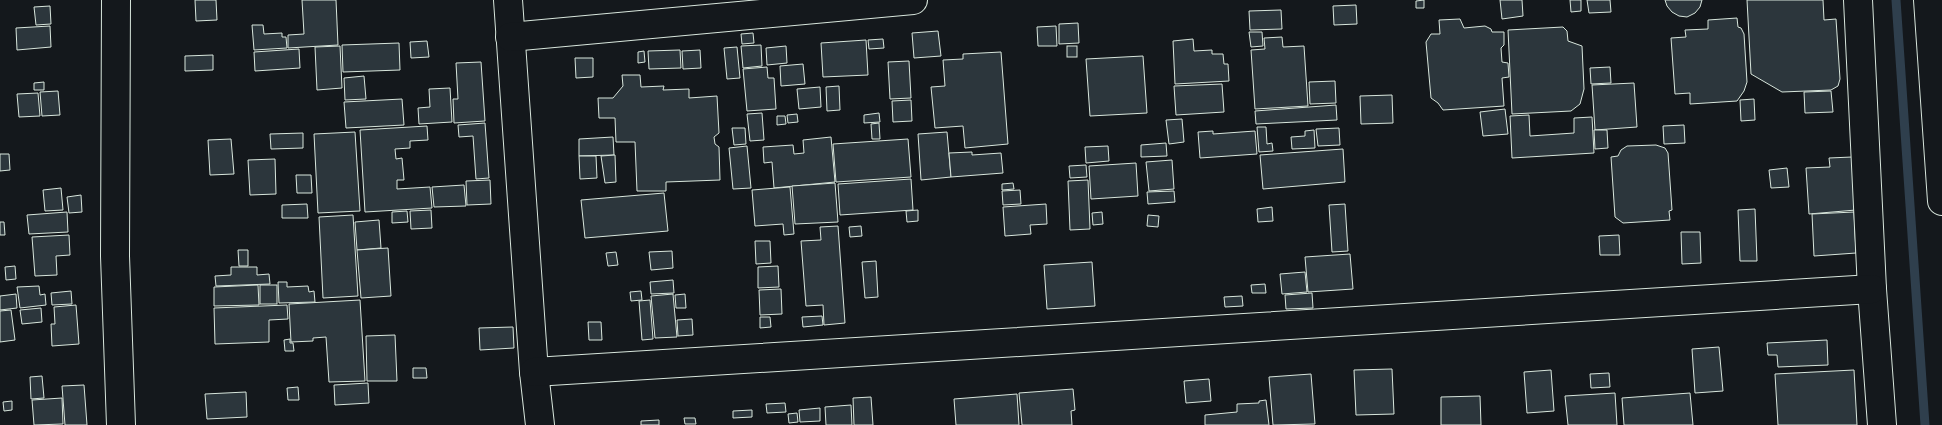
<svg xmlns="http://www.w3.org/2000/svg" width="1942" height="425" font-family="Rubik,sans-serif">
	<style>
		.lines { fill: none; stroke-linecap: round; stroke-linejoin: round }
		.stream { stroke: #2f3f4d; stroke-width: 9 }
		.building { fill: #2c363c; stroke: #d8e6dc }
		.minor-casing { stroke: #d8e6dc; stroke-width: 30 }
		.minor { stroke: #14181c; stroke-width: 28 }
	</style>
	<rect width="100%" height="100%" fill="#14181c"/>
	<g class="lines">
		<polyline class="stream" points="1896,0 1925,425"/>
	</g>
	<g class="building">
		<polygon points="195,0 216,0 217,20 196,21"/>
		<polygon points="302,0 336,0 338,45 288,48 288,35 304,34"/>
		<polygon points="1424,0 1424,8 1416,8 1416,1"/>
		<polygon points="1500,0 1522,0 1523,16 1502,19"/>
		<polygon points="1570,0 1581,0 1581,11 1571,12"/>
		<polygon points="1587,0 1610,0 1611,12 1589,13"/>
		<polygon points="1665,0 1702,0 1700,7 1695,13 1687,17 1679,16 1672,12 1667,6"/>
		<polygon points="1747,0 1823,0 1824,20 1836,19 1840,79 1838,86 1831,90 1782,92 1751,74"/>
		<polygon points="1356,5 1357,24 1334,25 1333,6"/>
		<polygon points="50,6 51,24 36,25 34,7"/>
		<polygon points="1281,10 1282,29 1250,30 1249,11"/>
		<polygon points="1737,18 1738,27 1741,28 1744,34 1747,82 1744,91 1737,101 1690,104 1690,93 1675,94 1671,38 1686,37 1685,30 1708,29 1708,20"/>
		<polygon points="1460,19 1464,28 1485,26 1491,29 1492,32 1504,32 1504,45 1501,48 1502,62 1508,63 1509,77 1502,78 1504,106 1443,110 1438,103 1431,98 1426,42 1431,34 1440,34 1439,20"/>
		<polygon points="1078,23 1079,43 1059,44 1059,24"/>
		<polygon points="252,25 263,25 264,34 282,33 282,37 286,37 287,48 254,50"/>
		<polygon points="50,26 51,47 17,50 16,28"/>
		<polygon points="1056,26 1057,46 1038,46 1037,27"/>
		<polygon points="1563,27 1567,31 1568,41 1582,46 1584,89 1580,104 1571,111 1512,114 1508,30"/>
		<polygon points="938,31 941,56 914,58 912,33"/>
		<polygon points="1249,32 1262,32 1263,46 1251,47"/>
		<polygon points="753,33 754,43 742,44 741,34"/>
		<polygon points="1282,37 1283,47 1304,46 1308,106 1255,109 1251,50 1265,49 1264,38"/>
		<polygon points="883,39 884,48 869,49 868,40"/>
		<polygon points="1193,39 1194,51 1212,50 1212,54 1223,54 1224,64 1228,64 1229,81 1175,84 1173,41"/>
		<polygon points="866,40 868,75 823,77 821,43"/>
		<polygon points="427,41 429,57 411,58 410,42"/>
		<polygon points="399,43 400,70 343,72 342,45"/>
		<polygon points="761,45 762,66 743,68 741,46"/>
		<polygon points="340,46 342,88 317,90 315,47"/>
		<polygon points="786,46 787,63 767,65 766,48"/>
		<rect x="1067" y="46" width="10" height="11"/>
		<polygon points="737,47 740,78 727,79 724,48"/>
		<polygon points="299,49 300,68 255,71 254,52"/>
		<polygon points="680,50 681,68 649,69 648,51"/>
		<polygon points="700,50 701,68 683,69 682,51"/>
		<polygon points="644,51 645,62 638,63 638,52"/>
		<polygon points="1001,52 1008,144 965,148 963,126 935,128 931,87 945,86 943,60 963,59 963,54"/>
		<polygon points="213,55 213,70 185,71 185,56"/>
		<polygon points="1143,56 1147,113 1090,116 1086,59"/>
		<polygon points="575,58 593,58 593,77 576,78"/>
		<polygon points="909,61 911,98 890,99 888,62"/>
		<polygon points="481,62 485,121 454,123 453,99 458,99 456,63"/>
		<polygon points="803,64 805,84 781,86 780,66"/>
		<polygon points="767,67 768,78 774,78 776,109 747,111 743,69"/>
		<polygon points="1610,67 1611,83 1591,84 1590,68"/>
		<polygon points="622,75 640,75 641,87 664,86 663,90 689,89 689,98 717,96 719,133 714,137 715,144 719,147 720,180 666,182 666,191 637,191 635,142 616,142 615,118 599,118 598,98 613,98 623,86"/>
		<polygon points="364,76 366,99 345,100 344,78"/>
		<polygon points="1335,81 1336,103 1310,104 1309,82"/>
		<polygon points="44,82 44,90 34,90 34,83"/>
		<polygon points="1634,83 1637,127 1595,130 1592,85"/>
		<polygon points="1222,84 1224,112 1176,115 1174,86"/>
		<polygon points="839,86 840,110 827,111 826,87"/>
		<polygon points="820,87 821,107 799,109 797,89"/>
		<polygon points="450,88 452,122 419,124 418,108 430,107 429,89"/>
		<polygon points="58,91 60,115 42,116 40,92"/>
		<polygon points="1831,91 1833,112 1805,113 1804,92"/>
		<polygon points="38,93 40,116 19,117 17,94"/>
		<polygon points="1392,95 1393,123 1361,124 1360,96"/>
		<polygon points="402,99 404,125 346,128 344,102"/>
		<polygon points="1754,99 1755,120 1741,121 1740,100"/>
		<polygon points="911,100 912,121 893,122 892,101"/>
		<polygon points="1336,105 1337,120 1256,124 1255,111"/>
		<polygon points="1505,109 1508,134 1483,136 1480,112"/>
		<polygon points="762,113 764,140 750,141 747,114"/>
		<polygon points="879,113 880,122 864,123 864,115"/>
		<polygon points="797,114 798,122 788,123 787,115"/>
		<polygon points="1529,115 1530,136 1574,133 1574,118 1592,117 1594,153 1512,158 1510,116"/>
		<polygon points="777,116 785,116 786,124 777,125"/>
		<polygon points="1182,119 1184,142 1169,144 1166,120"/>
		<polygon points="485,123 489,178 476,179 473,136 459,137 458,125"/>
		<polygon points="879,123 880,139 872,139 871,124"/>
		<polygon points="1684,125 1685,143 1664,144 1663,126"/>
		<polygon points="427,126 428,140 410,141 410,148 395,149 396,159 402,158 404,180 397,180 397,189 430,187 432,208 365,212 360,130"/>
		<polygon points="1257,127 1266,127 1267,144 1272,143 1273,151 1259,152"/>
		<polygon points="732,128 745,128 746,144 734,145"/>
		<polygon points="1339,128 1340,145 1318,146 1316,129"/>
		<polygon points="1314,130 1315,148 1292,149 1291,137 1305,136 1305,131"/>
		<polygon points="1594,130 1607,130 1608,148 1595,149"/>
		<polygon points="1213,131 1213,134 1255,131 1257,154 1200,158 1198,132"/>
		<polygon points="355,132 360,211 318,213 314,134"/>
		<polygon points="947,132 951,177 921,180 918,134"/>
		<polygon points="303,133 303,148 271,149 270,134"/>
		<polygon points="613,137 614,155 579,156 579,139"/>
		<polygon points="831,137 835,182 774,188 772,162 764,163 763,147 793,145 794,154 804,153 803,140"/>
		<polygon points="231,139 234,174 210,175 208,140"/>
		<polygon points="908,139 911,177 836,182 833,144"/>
		<polygon points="1166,143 1167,156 1141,157 1141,145"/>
		<polygon points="1656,145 1665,148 1668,153 1672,210 1669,211 1670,220 1623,223 1615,217 1611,157 1618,156 1621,150 1627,146"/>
		<polygon points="747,146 751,188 733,189 729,148"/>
		<polygon points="1108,146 1109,161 1086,163 1085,147"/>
		<polygon points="1343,149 1345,182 1263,189 1260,155"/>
		<polygon points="972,152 972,155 1001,153 1003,173 951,177 949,153"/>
		<polygon points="0,154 9,154 10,170 0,171"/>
		<polygon points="615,155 616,182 605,183 601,156"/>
		<polygon points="579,156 596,156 597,178 580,179"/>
		<polygon points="1852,157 1856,210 1809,214 1806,168 1830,167 1829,158"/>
		<polygon points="275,159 276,194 250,195 248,160"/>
		<polygon points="1172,160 1174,189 1149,191 1146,162"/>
		<polygon points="1136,163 1138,196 1091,199 1089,166"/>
		<polygon points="1086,165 1087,177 1070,178 1069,166"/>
		<polygon points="1787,168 1789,187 1771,188 1769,170"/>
		<polygon points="296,175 311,175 312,193 297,193"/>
		<polygon points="911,179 913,210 840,215 838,184"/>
		<polygon points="490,180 491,204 467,205 466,181"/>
		<polygon points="1088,180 1090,229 1070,230 1068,181"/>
		<polygon points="835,183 838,222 795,224 792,186"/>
		<polygon points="1013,183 1014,189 1002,190 1002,184"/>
		<polygon points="464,185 466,206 434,207 432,187"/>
		<polygon points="790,187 794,234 784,235 783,224 755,226 752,190"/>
		<polygon points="61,188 63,210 45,211 43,190"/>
		<polygon points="1020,190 1021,204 1003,205 1002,191"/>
		<polygon points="1174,191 1175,202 1148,204 1147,192"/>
		<polygon points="664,193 668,231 585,238 581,200"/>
		<polygon points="81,195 82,212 69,213 67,197"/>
		<polygon points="307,204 308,218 282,218 282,205"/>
		<polygon points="1046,204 1047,224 1030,225 1031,234 1005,236 1003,207"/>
		<polygon points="1345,204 1348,251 1332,252 1329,205"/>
		<polygon points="1272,207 1273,221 1258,222 1257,209"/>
		<polygon points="1755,209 1757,261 1740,261 1738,210"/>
		<polygon points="431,210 432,228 411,229 410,211"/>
		<polygon points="918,210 918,221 907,222 906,211"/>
		<polygon points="407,211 408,222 392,223 392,212"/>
		<polygon points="67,212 68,232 29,234 27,215"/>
		<polygon points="1102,212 1103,224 1093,225 1092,213"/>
		<polygon points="1854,212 1856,253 1814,256 1812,214"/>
		<polygon points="353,215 358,296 323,298 319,217"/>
		<polygon points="1148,215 1159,216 1158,227 1147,226"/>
		<polygon points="379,220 381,248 357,250 355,222"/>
		<polygon points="0,222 4,222 5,235 0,235"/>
		<polygon points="838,226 845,323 824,325 823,305 806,306 801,241 821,240 820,227"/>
		<polygon points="861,226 862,236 850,237 849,227"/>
		<polygon points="1681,232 1700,232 1701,263 1682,264"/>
		<polygon points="69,235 70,255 56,256 57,275 35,276 32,237"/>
		<polygon points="1619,235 1620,255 1600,255 1599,236"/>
		<polygon points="755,241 770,241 771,263 756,264"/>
		<polygon points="388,248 391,296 361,298 357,250"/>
		<polygon points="238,250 248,250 248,266 239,266"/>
		<polygon points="672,251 673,268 651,270 649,252"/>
		<polygon points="616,252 618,265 608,266 606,253"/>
		<polygon points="1350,254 1353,289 1308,292 1305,257"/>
		<polygon points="876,261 878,297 865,298 862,262"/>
		<polygon points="1092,262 1095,306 1047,309 1044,265"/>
		<polygon points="15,266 16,279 6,280 5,267"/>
		<polygon points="778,266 779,287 758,288 758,267"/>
		<polygon points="231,267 257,267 257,275 269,274 270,284 216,286 215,276 231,275"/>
		<polygon points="1305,272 1307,292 1282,294 1280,274"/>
		<polygon points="673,280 674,293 651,294 650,282"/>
		<polygon points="278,282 287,282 287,287 308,286 309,292 314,291 315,302 279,303"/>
		<polygon points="1265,284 1266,293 1252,293 1251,285"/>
		<polygon points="258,285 259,305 214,306 214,287"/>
		<rect x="260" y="285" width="17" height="19"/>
		<polygon points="39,286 40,295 45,294 46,305 20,308 17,287"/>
		<polygon points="781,289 782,314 760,315 759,290"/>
		<polygon points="71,291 72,304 52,305 51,293"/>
		<polygon points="641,291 642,300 631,301 630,292"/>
		<polygon points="1312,293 1313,308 1286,309 1285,295"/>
		<polygon points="16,294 17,308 0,310 0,296"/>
		<polygon points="673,294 677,337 655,338 651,296"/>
		<polygon points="685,294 686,308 676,308 675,295"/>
		<polygon points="1242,296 1243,306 1225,307 1224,297"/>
		<polygon points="360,300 365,381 329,382 326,337 313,338 313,341 291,342 289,304"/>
		<polygon points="650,300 653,339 642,340 639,301"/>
		<polygon points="76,305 79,344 52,346 51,324 55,324 54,307"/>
		<polygon points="287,305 288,319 269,320 269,342 215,344 214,308"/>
		<polygon points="41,308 42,322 22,324 20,310"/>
		<polygon points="11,310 15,340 0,342 0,311"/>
		<polygon points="822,316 823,325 803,327 802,317"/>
		<polygon points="760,317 770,317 771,327 760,328"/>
		<polygon points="692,319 693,335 678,336 677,320"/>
		<polygon points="588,322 601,322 602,340 589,340"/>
		<polygon points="513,327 514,348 480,350 479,328"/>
		<polygon points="395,335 397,381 367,381 366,336"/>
		<polygon points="290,339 290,343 293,343 294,351 285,351 284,340"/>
		<polygon points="1827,340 1828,365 1778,367 1777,355 1768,355 1767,343"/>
		<polygon points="1719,347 1723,391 1695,393 1692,349"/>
		<polygon points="413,368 426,368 427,378 413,378"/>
		<polygon points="1392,369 1394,414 1356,415 1354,370"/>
		<polygon points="1551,370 1554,411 1527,413 1524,372"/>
		<polygon points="1854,370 1857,425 1778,425 1775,374"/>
		<polygon points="1609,373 1610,387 1591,388 1590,374"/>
		<polygon points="1311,374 1315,424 1273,425 1269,377"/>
		<polygon points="42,376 44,398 31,399 30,377"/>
		<polygon points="1209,379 1211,401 1186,403 1184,381"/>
		<polygon points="368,383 369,403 335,405 334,385"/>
		<polygon points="84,385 87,425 65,425 62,386"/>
		<polygon points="298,387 299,400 288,400 287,388"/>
		<polygon points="1073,389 1075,410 1071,411 1072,425 1022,425 1019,393"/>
		<polygon points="246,392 247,417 207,419 205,394"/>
		<polygon points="1615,393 1617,425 1568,425 1565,396"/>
		<polygon points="1690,393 1693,425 1624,425 1622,398"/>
		<polygon points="1017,394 1019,425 956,425 954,399"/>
		<polygon points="1480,396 1481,425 1441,425 1441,397"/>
		<polygon points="871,397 873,425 854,425 853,398"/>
		<polygon points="62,398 63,424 34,425 32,400"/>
		<polygon points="1266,400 1269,425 1205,425 1205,415 1237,412 1237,404 1259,403 1259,401"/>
		<polygon points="12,401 12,410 4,411 3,402"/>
		<polygon points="785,403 786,412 767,413 766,404"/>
		<polygon points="851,405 852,425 826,425 825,407"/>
		<polygon points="820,408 820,421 800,422 799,410"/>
		<polygon points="752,410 752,417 733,418 733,411"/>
		<polygon points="797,413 798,422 789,423 788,414"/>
		<polygon points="684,418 695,418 696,424 685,424"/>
		<polygon points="659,420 659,425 641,425 641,421"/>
	</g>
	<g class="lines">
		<g class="minor-casing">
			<g id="minor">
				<polyline points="116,0 115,256 121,425"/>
				<polyline points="508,0 534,372 540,425"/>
				<polyline points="1858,0 1872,289 1882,425"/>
				<polyline points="1928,0 1942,201"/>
				<polyline points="510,37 913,0"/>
				<polyline points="534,372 1872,289"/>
			</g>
		</g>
		<use href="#minor" class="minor"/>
	</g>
</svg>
